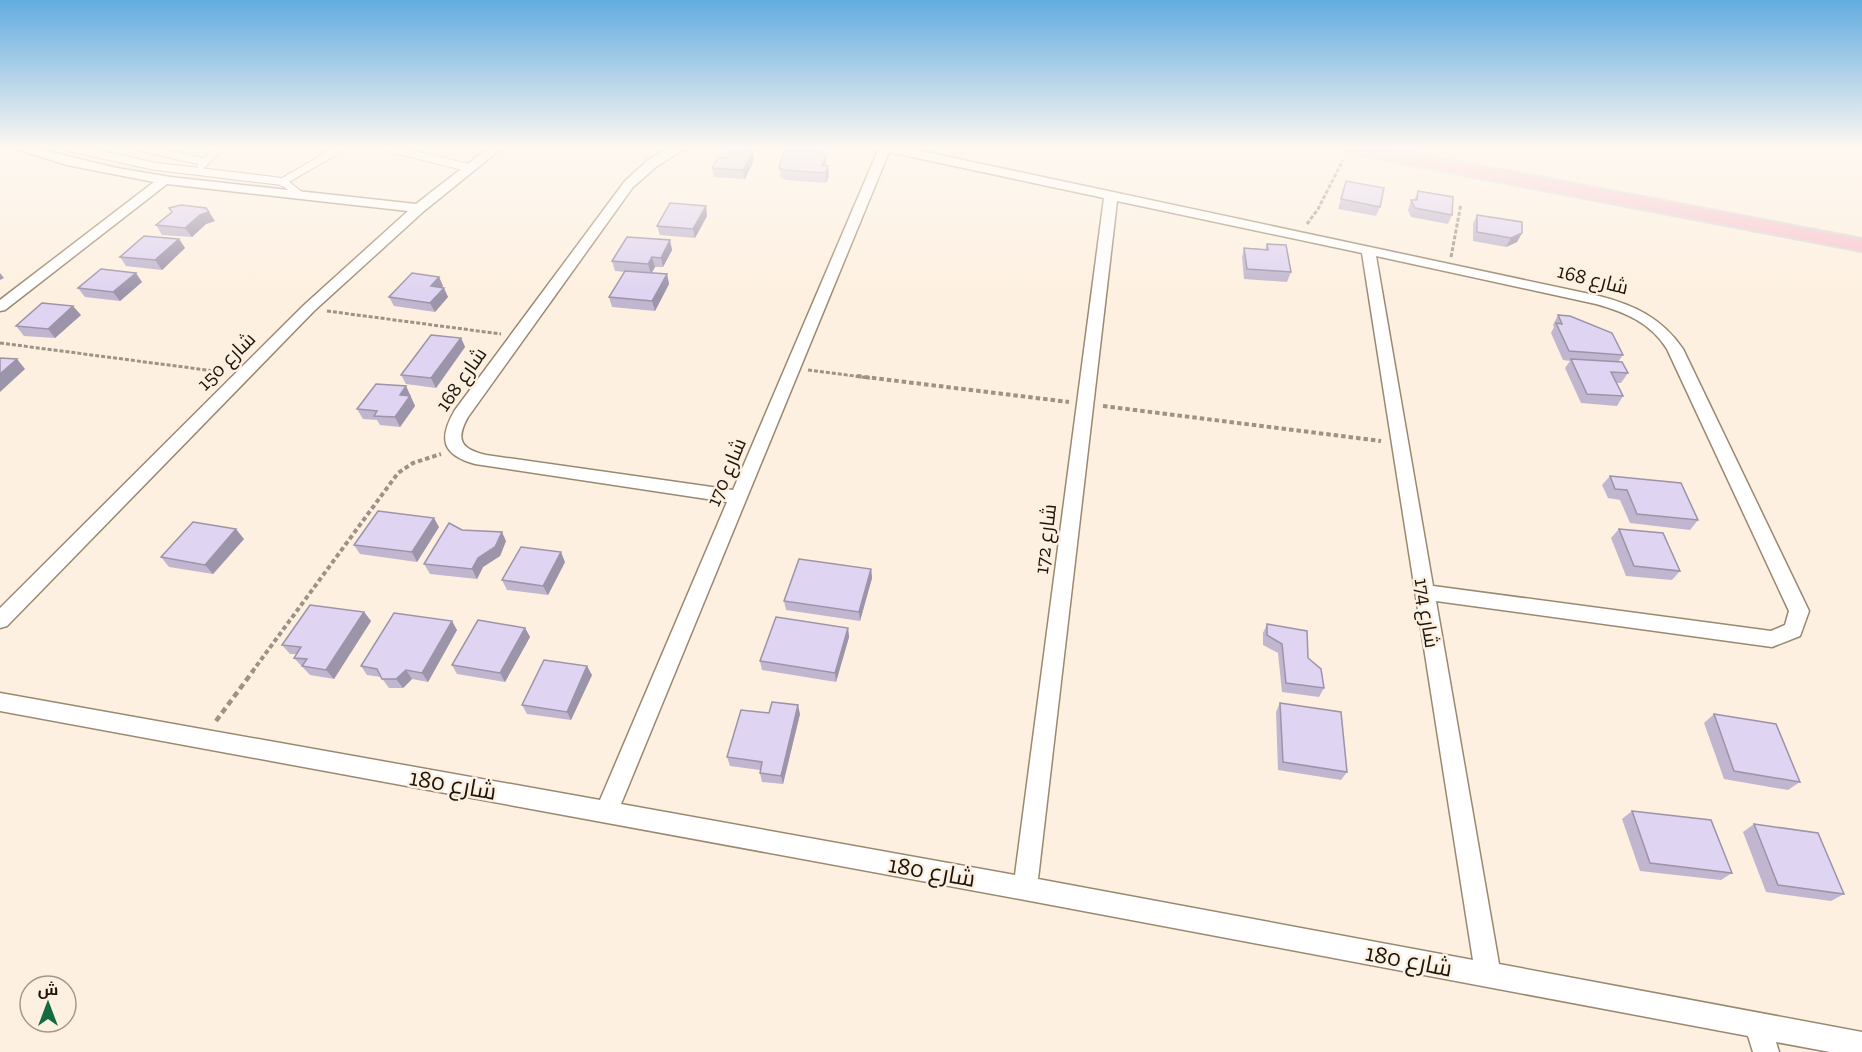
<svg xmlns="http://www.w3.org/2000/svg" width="1862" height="1052" font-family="'Zilla Slab',Cairo,serif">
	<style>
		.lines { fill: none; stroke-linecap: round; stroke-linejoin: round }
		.service-casing { stroke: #9b8870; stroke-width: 9 }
		.minor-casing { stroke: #9b8870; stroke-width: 3 }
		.primary-casing { stroke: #dbd9d8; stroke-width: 4 }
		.path-far2 { stroke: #9c9285; stroke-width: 3; stroke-dasharray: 4 2; stroke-linecap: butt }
		.path-far1 { stroke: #9c9285; stroke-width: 4; stroke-dasharray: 4.5 3; stroke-linecap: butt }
		.path { stroke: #9c9285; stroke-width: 4.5; stroke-dasharray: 6 4; stroke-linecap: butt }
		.service { stroke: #fff; stroke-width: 7 }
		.minor { fill: #fff; fill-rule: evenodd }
		.primary { fill: #f7c4ce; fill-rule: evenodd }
		.wall { fill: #c0b6cf }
		.shaded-wall { fill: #9c94a9 }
		.building { fill: #dfd4f1; stroke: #9c94a9; stroke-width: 1.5 }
		.labels { text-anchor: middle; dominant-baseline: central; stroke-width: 5; stroke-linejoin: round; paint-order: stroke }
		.street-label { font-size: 20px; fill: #1c140b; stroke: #fdf0e0 }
		.near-street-label { font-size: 24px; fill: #1c140b; stroke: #fdf0e0 }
	</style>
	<rect width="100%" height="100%" fill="#fdf0e0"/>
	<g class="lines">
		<g class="service-casing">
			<g id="service">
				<polyline points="71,148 153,166 278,181 285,183 299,194"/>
				<polyline points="143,148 205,162"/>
				<polyline points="388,148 470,168"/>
				<polyline points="201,166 215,152 214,148"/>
				<polyline points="282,182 341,148"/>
			</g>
		</g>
		<g class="minor-casing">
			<g id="minor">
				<polygon points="13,148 34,148 117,168 170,177 416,204 488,148 502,148 424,211 314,311 7,626 0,628 0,608 304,305 408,211 167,184 5,310 0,311 0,300 154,182 67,165"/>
				<path d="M 669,148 L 686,148 L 657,166 L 633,187 L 468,417 C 455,440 461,449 486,455 L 733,490 L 879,148 L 907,148 L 1599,296 C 1634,305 1662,318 1683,349 L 1809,611 L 1800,636 L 1772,647 L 1436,601 L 1499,964 L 1862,1032 L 1862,1052 L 1830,1052 L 1776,1042 L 1779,1052 L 1753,1052 L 1748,1036 L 1025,900 L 0,711 L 0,693 L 600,800 L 727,502 L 475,464 C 442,455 438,439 455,410 L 625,181 L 648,160 ZM 889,152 L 1104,198 L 1015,875 L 621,804 ZM 1117,201 L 1362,253 L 1473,960 L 1038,879 ZM 1376,256 L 1596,304 C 1625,312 1651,323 1667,349 L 1789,611 L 1785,625 L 1771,631 L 1433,586 Z"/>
			</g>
		</g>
		<g class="primary-casing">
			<polygon id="primary" points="1345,148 1386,148 1862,239 1862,251 1354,154 1347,152"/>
		</g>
		<g class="path-far2">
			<polyline points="1307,224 1318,209 1343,160"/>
			<polyline points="1451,257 1461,204"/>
			<polyline points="327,311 501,334"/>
			<polyline points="0,343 222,372"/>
			<polyline points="808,370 870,378"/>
		</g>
		<g class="path-far1">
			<polyline points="857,376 1069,402"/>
			<polyline points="1103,406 1381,441"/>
			<polyline points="252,672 398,473 413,463 441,454"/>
		</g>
		<polyline class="path" points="216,721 253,671"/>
		<use href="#service" class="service"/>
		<use href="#minor" class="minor"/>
		<use href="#primary" class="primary"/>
	</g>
	<g class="wall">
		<polygon points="803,148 803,150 826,156 826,166 829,176 826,183 786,180 780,177 779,168"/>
		<polygon points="754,160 745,179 714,177 712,168"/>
		<polygon points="1346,181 1380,207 1376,216 1338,209"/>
		<polygon points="1418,191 1452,215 1448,224 1411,217 1408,210 1411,200 1414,200"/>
		<polygon points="706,206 707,216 695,238 660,235 657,226"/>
		<polygon points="1477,215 1522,233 1517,242 1506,247 1473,241 1473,224"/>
		<polygon points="215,221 206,224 192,237 162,235 156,225"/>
		<polygon points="179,239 185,248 162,270 126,266 120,257"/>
		<polygon points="670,240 672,250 663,267 655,267 651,273 667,274 669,284 655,311 612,307 609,297 625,272 615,271 612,261"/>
		<polygon points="1267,244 1291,272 1287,282 1244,279 1242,257 1244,248 1265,249"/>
		<polygon points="439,277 443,286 442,288 448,297 435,312 394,306 389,297"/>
		<polygon points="142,282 120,301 85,297 78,288"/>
		<polygon points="81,315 55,338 24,336 16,326"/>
		<polygon points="1558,315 1623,355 1618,362 1628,373 1621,383 1616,383 1623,396 1617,406 1581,403 1565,368 1570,361 1563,360 1551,333 1554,327 1553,325"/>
		<polygon points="461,338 465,347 436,388 406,384 401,375"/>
		<polygon points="406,386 415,406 400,427 380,425 377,420 363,419 357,409"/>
		<polygon points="1610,476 1698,520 1690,530 1630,523 1620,500 1608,498 1602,485"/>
		<polygon points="439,527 417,562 360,554 354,545"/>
		<polygon points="1619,529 1680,571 1672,580 1626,576 1611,538"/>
		<polygon points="462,530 506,541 500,556 483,567 477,579 430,574 424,564"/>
		<polygon points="244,539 213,574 169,567 161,557"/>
		<polygon points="565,562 548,595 507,590 502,580"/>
		<polygon points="871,569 872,578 860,621 786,610 784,601"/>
		<polygon points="364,612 371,621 334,679 310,675 294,658 296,654 290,654 282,645"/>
		<polygon points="1267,624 1308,658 1324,688 1319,697 1282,692 1278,653 1263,645 1263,633"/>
		<polygon points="525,628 530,637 505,682 457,674 452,665"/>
		<polygon points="848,628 849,637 836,682 762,670 760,661"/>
		<polygon points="457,630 428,682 412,679 403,688 389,688 381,677 367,675 361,666"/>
		<polygon points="592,675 571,720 527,714 522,705"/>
		<polygon points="1280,703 1347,772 1341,780 1278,770 1276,712"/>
		<polygon points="769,713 800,714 783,784 762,782 760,773 760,770 730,766 727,757"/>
		<polygon points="1714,714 1800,782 1788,790 1724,779 1704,723"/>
		<polygon points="1632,811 1732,873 1721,880 1640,871 1622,819"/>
		<polygon points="1754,824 1844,894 1831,901 1766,892 1743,832"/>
	</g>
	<g class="shaded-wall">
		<polygon points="753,151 754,160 745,179 743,170"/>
		<polygon points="826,156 826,165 823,173 822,166"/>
		<polygon points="828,166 829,176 826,183 825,173"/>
		<polygon points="706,206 707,216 695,238 693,229"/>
		<polygon points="209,212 215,221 206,224 192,237 185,228 200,215"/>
		<polygon points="1522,233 1517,242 1506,247 1511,238"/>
		<polygon points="179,239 185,248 162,270 155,260"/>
		<polygon points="670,240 672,250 663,267 661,258"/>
		<polygon points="652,257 655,267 651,274 648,264"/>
		<polygon points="0,273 4,278 0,280"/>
		<polygon points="136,273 142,282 120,301 113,292"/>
		<polygon points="667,274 669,284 655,311 652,301"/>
		<polygon points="439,277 443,286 435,295 431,286"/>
		<polygon points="444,288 448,297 435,312 430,303"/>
		<polygon points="73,306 81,315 55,338 48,329"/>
		<polygon points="461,338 465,347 436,388 431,378"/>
		<polygon points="17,359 25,369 0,392 0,374"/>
		<polygon points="406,386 415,406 400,427 395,417 400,395"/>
		<polygon points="434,518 439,527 417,562 412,552"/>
		<polygon points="236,529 244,539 213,574 205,565"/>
		<polygon points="502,532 506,541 500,556 483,567 477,579 472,569 478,558"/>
		<polygon points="561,552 565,562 548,595 543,586"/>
		<polygon points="871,569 872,578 860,621 859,612"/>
		<polygon points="364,612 371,621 334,679 326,670"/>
		<polygon points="452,621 457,630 428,682 422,673"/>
		<polygon points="525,628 530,637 505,682 500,673"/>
		<polygon points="848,628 849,637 836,682 835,673"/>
		<polygon points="587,666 592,675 571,720 567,712"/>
		<polygon points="406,670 412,679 403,688 396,679"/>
		<polygon points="798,705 800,714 783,784 781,776"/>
	</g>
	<g class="building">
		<polygon points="785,148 802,148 802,150 814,150 826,156 822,166 828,166 825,173 785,170 779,168"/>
		<polygon points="741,150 753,151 743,170 712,168 718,157 727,158 730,152 739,153"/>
		<polygon points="1346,181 1384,188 1380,207 1341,199"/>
		<polygon points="1418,191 1453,197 1452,215 1415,208 1411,200 1417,200"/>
		<polygon points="670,203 706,206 693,229 657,226"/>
		<polygon points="181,205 206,208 209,212 200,215 185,228 156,225 172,212 169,208"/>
		<polygon points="1477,215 1522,222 1522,233 1511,238 1477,232"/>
		<polygon points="144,236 179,239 155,260 120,257"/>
		<polygon points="627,237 670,240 661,258 652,257 648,264 612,261"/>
		<polygon points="1267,244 1286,245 1291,272 1247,269 1244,248 1268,250"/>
		<polygon points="101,269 136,273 113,292 78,288"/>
		<polygon points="625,271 667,274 652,301 609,297"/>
		<polygon points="412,273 439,277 431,286 444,288 430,303 389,297"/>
		<polygon points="42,303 73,306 48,329 16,326"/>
		<polygon points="1558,315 1570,316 1612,333 1623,355 1569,351 1556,323 1562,324"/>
		<polygon points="431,335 461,338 431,378 401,375"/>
		<polygon points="0,358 17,359 0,374"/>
		<polygon points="1571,359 1622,362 1628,373 1611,372 1623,396 1587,394"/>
		<polygon points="376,384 406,386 400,395 410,396 395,417 374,416 377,411 357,409"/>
		<polygon points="1610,476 1681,483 1698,520 1637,514 1627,490 1615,489"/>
		<polygon points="378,511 434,518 412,552 354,545"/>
		<polygon points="193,522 236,529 205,565 161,557"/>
		<polygon points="449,523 462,530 502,532 495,547 478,558 472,569 424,564"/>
		<polygon points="1619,529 1663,533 1680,571 1634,566"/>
		<polygon points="521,547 561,552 543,586 502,580"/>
		<polygon points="799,559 871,569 859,612 784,601"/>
		<polygon points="310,605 364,612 326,670 302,666 307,659 294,658 301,647 282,645"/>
		<polygon points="394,613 452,621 422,673 406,670 396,679 382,679 377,669 361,666"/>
		<polygon points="776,617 848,628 835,673 760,661"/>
		<polygon points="478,620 525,628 500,673 452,665"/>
		<polygon points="1267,624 1307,631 1308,658 1321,669 1324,688 1286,683 1282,644 1267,635"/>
		<polygon points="544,660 587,666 567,712 522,705"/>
		<polygon points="772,702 798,705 781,776 760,773 762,762 727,757 741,710 769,713"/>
		<polygon points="1280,703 1341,712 1347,772 1283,762"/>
		<polygon points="1714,714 1776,724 1800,782 1734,771"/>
		<polygon points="1632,811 1711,820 1732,873 1650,863"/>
		<polygon points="1754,824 1818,833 1844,894 1778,885"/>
	</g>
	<linearGradient id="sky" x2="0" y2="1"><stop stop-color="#63ace0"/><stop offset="0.5" stop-color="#fef8f1"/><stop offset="1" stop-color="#fef8f1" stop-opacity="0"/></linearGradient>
	<rect width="1862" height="296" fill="url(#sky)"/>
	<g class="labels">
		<g class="street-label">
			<text transform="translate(1593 279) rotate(14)">شارع 168</text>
			<text transform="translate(226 361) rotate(-45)">شارع 150</text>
			<text transform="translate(461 379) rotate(-55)">شارع 168</text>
			<text transform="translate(726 472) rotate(-67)">شارع 170</text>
			<text transform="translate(1045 539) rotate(-83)">شارع 172</text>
			<text transform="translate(1427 613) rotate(81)">شارع 174</text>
		</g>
		<g class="near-street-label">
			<text transform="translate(453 784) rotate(10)">شارع 180</text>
			<text transform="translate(932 871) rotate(10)">شارع 180</text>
			<text transform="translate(1409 960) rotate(11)">شارع 180</text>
		</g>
	</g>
	<g transform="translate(48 1004)"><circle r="28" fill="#fdf0e0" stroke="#a3988b" stroke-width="1.5"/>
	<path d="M0-4.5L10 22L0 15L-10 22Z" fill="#146b3d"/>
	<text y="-9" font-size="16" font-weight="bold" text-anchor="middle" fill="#1c140b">ش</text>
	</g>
</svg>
